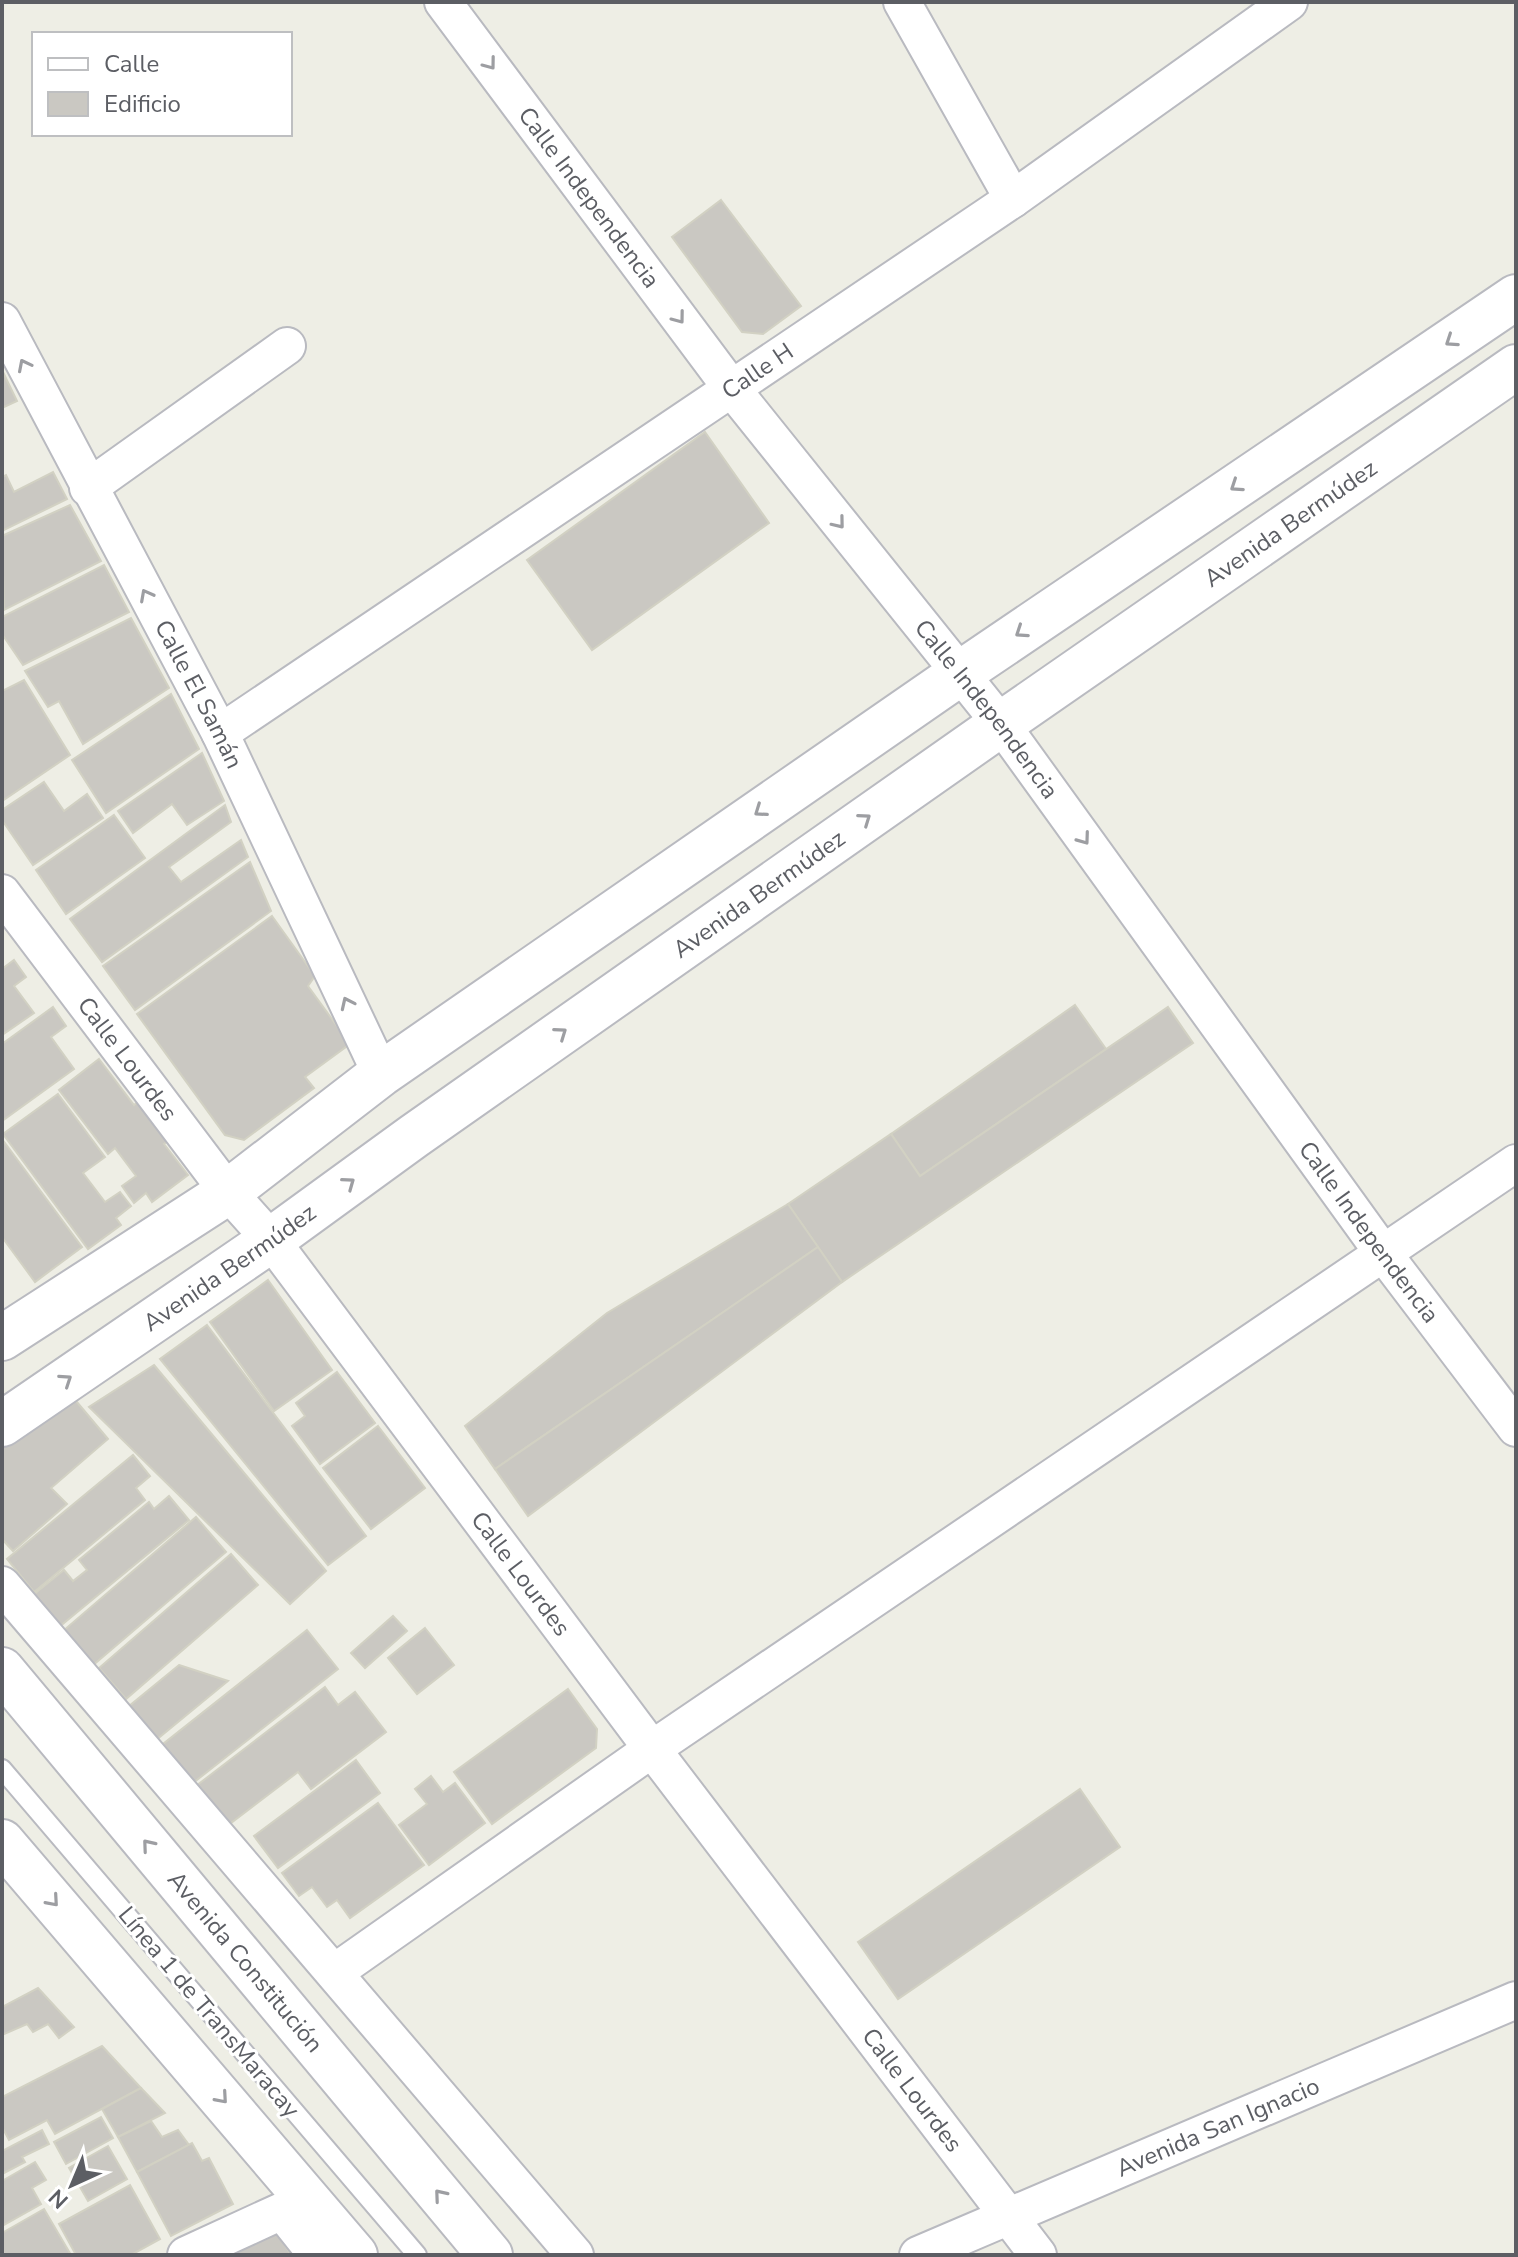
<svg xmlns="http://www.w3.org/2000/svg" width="1518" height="2257" font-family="'Nunito Sans',sans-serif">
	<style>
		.building { fill: #cac8c2; stroke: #d2d1c3; stroke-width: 2 }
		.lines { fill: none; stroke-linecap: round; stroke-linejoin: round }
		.service-casing { stroke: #b9bac0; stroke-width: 22 }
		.minor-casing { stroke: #b9bac0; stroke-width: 40 }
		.tertiary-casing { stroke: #b9bac0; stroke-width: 48 }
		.service { stroke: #fff; stroke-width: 18 }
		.minor { stroke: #fff; stroke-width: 36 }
		.tertiary { stroke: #fff; stroke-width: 44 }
		.oneway { stroke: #9d9ea2 }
		.labels { text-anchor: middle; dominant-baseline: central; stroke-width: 6; stroke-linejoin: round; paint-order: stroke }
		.street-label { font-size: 24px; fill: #5c5e64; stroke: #fff }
	</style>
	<rect width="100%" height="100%" fill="#eeeee5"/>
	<g class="building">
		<polygon points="721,200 801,306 763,334 742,332 672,237"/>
		<polygon points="2,370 17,401 2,408"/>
		<polygon points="705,432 769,523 592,650 527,560"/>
		<polygon points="53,472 67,499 2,531 2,477 6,475 14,492"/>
		<polygon points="70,505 101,561 4,610 2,536"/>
		<polygon points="104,565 129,612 23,665 2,634 2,617"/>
		<polygon points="131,618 169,688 83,744 59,701 48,707 25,671"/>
		<polygon points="24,680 70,755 2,801 2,691"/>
		<polygon points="171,694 199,749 106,813 72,760"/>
		<polygon points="202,753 224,801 187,825 172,804 133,833 118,811"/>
		<polygon points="44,782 64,811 87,794 103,818 33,865 2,820 2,810"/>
		<polygon points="225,805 231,822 169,867 181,882 241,840 248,857 102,962 70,919"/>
		<polygon points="114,815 145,858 66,914 36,870"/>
		<polygon points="250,862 271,911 135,1010 103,966"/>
		<polygon points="272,916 315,976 308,986 350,1044 305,1077 314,1088 244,1140 225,1135 137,1014"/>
		<polygon points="14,960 26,977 14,986 34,1013 2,1035 2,969"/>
		<polygon points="1075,1005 1106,1049 920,1176 891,1134"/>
		<polygon points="53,1007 66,1026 51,1037 74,1069 2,1121 2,1044"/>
		<polygon points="1168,1007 1193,1043 842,1282 788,1204 891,1134 920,1176"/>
		<polygon points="99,1059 134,1105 139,1101 169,1140 164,1144 188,1175 152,1202 146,1193 134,1203 122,1186 136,1176 115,1148 108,1154 59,1090"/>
		<polygon points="58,1094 105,1157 83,1173 105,1202 120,1192 131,1206 116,1218 121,1225 88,1249 3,1134"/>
		<polygon points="2,1139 82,1247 35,1282 2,1237"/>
		<polygon points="788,1204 818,1247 495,1469 465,1426 607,1313"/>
		<polygon points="818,1247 842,1282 528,1516 495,1469"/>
		<polygon points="268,1280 332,1370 274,1411 210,1322"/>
		<polygon points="207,1325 366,1536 328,1565 160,1359"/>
		<polygon points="154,1365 326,1571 290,1604 89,1407"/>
		<polygon points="337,1372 375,1423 320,1464 292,1426 305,1416 296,1403"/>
		<polygon points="71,1395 108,1439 51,1488 67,1504 13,1551 2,1539 2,1445"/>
		<polygon points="378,1426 425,1488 371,1529 323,1468"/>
		<polygon points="133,1455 150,1476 136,1488 145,1500 34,1592 7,1559"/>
		<polygon points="169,1496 189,1520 59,1627 33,1595 64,1570 73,1581 87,1570 79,1560 149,1502 154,1509"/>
		<polygon points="196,1517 226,1552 92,1666 63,1631"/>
		<polygon points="231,1554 258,1585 126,1699 99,1668"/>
		<polygon points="393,1616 407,1631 365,1668 351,1653"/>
		<polygon points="425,1628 454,1665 417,1694 388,1658"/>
		<polygon points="307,1630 338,1669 193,1783 163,1744"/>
		<polygon points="179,1665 228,1681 156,1740 128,1707"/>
		<polygon points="325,1687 338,1705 355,1692 386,1732 311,1789 298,1772 227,1826 196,1786"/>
		<polygon points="568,1689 597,1729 596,1748 492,1824 454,1772"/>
		<polygon points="356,1760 380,1793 278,1868 254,1836"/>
		<polygon points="431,1776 443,1792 455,1783 485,1823 429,1865 399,1825 427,1804 415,1789"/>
		<polygon points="1080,1789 1120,1847 898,1999 858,1942"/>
		<polygon points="378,1803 424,1865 350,1918 337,1900 327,1907 312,1887 299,1896 282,1873"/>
		<polygon points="38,1988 74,2027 59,2038 48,2024 33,2032 27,2024 2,2035 2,2007"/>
		<polygon points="102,2046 141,2088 55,2134 47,2120 9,2140 2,2127 2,2097"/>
		<polygon points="141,2088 165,2113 118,2137 102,2109"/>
		<polygon points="101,2117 113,2138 66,2164 54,2142"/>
		<polygon points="151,2121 162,2137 178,2130 189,2145 137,2172 118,2137"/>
		<polygon points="42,2130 49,2144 22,2157 25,2162 2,2174 2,2151"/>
		<polygon points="192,2143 202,2161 209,2158 233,2204 171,2236 137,2172"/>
		<polygon points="108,2146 127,2179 88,2201 69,2168"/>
		<polygon points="35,2162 46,2180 32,2188 41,2204 2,2226 2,2181"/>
		<polygon points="130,2185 160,2239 131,2255 76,2255 59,2224"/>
		<polygon points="44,2209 71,2255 2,2255 2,2233"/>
		<polygon points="276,2231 291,2255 229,2255"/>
	</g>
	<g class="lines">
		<g class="service-casing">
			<polyline id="service" points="2,1769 417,2255"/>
		</g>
		<g class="minor-casing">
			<g id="minor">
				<path id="s1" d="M 443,2 L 732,389 L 1001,724 L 1383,1253 L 1516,1428"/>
				<polyline points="902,2 1013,199"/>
				<path id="s2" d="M 2,321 L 220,733 L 381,1074"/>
				<polyline points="88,488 287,346"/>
				<path id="s3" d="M 220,733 L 1013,199 L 1289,2"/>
				<path id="s4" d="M 2,893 L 228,1192 L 271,1240 L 652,1749 L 1038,2255"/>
				<polyline points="2,1585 575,2255"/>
				<polyline points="335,1972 652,1749 1516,1163"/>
				<polyline points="186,2255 282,2211 317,2255"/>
				<path id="s5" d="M 918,2255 L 1516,2000"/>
			</g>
		</g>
		<g class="tertiary-casing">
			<g id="tertiary">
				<polyline points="2,1338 228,1192 381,1074 959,674 1516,297"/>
				<path id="s6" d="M 2,1424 L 271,1240 L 414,1136 L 1001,724 L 1516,367"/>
				<path id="s7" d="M 2,1670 L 490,2255"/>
				<polyline points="2,1842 355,2255"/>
			</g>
		</g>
		<use href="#service" class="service"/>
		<use href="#minor" class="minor"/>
		<use href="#tertiary" class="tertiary"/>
	</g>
	<defs><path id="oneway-chevron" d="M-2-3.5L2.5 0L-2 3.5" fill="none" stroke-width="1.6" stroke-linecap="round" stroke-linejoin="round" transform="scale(2)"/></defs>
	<g class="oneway">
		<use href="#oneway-chevron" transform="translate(490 64) rotate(53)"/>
		<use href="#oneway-chevron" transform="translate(679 318) rotate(53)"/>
		<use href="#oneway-chevron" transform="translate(1451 341) rotate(146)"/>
		<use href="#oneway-chevron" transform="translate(24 365) rotate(-117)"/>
		<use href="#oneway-chevron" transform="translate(1236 486) rotate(146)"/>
		<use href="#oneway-chevron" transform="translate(839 523) rotate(51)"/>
		<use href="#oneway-chevron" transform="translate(146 595) rotate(-118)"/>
		<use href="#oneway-chevron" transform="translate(1021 632) rotate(146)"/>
		<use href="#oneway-chevron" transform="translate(760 811) rotate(145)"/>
		<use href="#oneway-chevron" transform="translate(865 819) rotate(-35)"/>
		<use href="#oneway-chevron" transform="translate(1084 839) rotate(54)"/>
		<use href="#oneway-chevron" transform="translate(347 1003) rotate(-115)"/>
		<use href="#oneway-chevron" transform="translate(561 1033) rotate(-35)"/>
		<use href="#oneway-chevron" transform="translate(349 1183) rotate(-36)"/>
		<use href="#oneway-chevron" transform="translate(66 1380) rotate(-34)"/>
		<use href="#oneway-chevron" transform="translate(148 1845) rotate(-130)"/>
		<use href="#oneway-chevron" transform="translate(53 1901) rotate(49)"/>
		<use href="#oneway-chevron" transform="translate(222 2098) rotate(49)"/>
		<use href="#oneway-chevron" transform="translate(440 2195) rotate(-130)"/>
	</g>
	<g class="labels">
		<g class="street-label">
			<text stroke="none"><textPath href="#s1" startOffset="244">Calle Independencia</textPath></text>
			<text stroke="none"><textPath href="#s3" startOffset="648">Calle H</textPath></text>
			<text stroke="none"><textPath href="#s6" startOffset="1572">Avenida Bermúdez</textPath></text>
			<text stroke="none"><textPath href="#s2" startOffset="422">Calle El Samán</textPath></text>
			<text stroke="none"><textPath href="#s1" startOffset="892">Calle Independencia</textPath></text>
			<text stroke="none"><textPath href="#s6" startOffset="924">Avenida Bermúdez</textPath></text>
			<text stroke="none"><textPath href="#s4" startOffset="208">Calle Lourdes</textPath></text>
			<text stroke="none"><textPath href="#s1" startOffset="1540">Calle Independencia</textPath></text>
			<text stroke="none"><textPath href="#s6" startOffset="276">Avenida Bermúdez</textPath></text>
			<text stroke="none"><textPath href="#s4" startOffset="856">Calle Lourdes</textPath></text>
			<text stroke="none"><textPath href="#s7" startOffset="380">Avenida Constitución</textPath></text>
			<text transform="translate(209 2012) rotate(50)">Línea 1 de TransMaracay</text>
			<text stroke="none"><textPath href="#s4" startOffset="1504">Calle Lourdes</textPath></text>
			<text stroke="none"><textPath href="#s5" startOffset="326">Avenida San Ignacio</textPath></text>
		</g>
	</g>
	<rect width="1518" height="2257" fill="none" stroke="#5c5e64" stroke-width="8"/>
	<rect x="32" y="32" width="260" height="104" fill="#ffffff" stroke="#bebfc1" stroke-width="2"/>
	<rect x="48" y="58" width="40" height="12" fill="#ffffff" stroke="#bebfc1" stroke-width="2"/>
	<text x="104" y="72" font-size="24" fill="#5c5e64">Calle</text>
	<rect x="48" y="92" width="40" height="24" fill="#cac8c2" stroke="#bebfc1" stroke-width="2"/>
	<text x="104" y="112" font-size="24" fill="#5c5e64">Edificio</text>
	<g transform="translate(72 2185) rotate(224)" stroke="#ffffff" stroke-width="6" paint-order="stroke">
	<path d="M0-6L14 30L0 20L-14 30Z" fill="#5c5e64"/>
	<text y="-12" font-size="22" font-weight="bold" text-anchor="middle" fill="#5c5e64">N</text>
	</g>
</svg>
